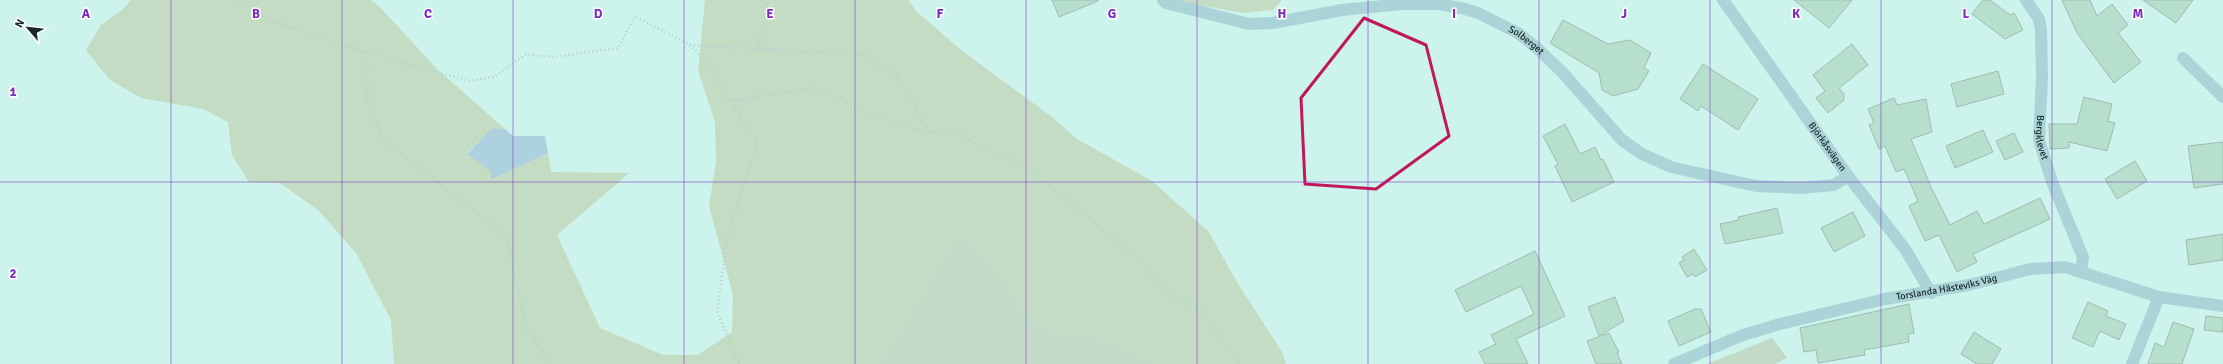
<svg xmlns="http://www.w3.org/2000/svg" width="2223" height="364" font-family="Signika,sans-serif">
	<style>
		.green { fill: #b6bd9e }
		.forest { fill: #b7c191 }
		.water { fill: #86a8cd }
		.building { fill: #9cc8a6; stroke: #647c69 }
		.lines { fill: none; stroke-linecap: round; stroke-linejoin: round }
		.path { stroke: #8caaa5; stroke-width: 2.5; stroke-dasharray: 1 3; stroke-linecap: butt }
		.minor { stroke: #7eafbe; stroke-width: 12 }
		.marked { fill: none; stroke: #c2185b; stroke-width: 3; stroke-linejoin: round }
		.grid { fill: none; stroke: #7b2cbf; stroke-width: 1; stroke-opacity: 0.55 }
		.labels { text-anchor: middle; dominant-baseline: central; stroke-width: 3; stroke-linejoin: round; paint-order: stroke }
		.street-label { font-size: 10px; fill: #192825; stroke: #fff }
		.grid-label { font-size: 13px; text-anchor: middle; font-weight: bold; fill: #7b2cbf; stroke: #fff; stroke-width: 3; stroke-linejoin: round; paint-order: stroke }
	</style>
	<rect width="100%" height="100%" fill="#cdf3ed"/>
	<g class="green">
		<polygon points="958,238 982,250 1035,326 1104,340 1158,364 880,364"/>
		<polygon points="1772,338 1787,358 1775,364 1707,364"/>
	</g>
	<g class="forest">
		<polygon points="131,0 370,0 378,5 437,69 505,129 491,129 467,153 492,171 491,180 548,153 551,172 629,173 557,235 600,328 663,355 698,355 732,332 733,295 709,206 716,162 715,122 698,71 705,0 908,0 917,12 961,50 1052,117 1077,139 1152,181 1209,232 1237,282 1282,352 1286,364 1158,364 1104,340 1035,326 982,250 958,238 880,364 394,364 391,320 356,253 319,211 280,183 249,182 232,155 228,122 203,109 141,98 110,80 86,50 101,25 123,9"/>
		<polygon points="1180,0 1282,0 1273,10 1244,13 1180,2"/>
	</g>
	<polygon class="water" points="491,129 505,129 513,136 545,136 548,153 491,180 491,171 467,154"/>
	<g class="building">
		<polygon points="1052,0 1098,0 1098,1 1059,17"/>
		<polygon points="1794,0 1852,0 1829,28"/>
		<polygon points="1983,0 1990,0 2010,15 2014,13 2023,30 2005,39 1972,14"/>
		<polygon points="2062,0 2090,0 2097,16 2112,4 2128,25 2118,33 2141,62 2114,83 2077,33"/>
		<polygon points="2143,0 2193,0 2176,23"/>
		<polygon points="1563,20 1608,44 1630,40 1651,53 1644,68 1649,71 1638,89 1613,96 1602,90 1599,73 1550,43"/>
		<polygon points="1852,44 1868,65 1839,88 1844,94 1844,100 1828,113 1816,98 1825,91 1813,75"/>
		<polygon points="1703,64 1758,99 1738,130 1701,106 1698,111 1680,99"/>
		<polygon points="1998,71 2004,94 1957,107 1951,84"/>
		<polygon points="2084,97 2112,104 2108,121 2115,123 2107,151 2069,142 2069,148 2050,149 2049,124 2077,124"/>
		<polygon points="1894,98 1897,105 1926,99 1932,132 1911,139 1931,187 1950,225 1977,211 1984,224 2040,198 2050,219 1973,254 1977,262 1957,272 1939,235 1925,241 1909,206 1918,201 1904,169 1896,172 1885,146 1879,149 1869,125 1874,123 1868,109"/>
		<polygon points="1565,124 1580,154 1595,147 1601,160 1603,159 1614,182 1572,202 1555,166 1558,164 1543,136"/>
		<polygon points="1983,130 1993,152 1955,168 1946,146"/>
		<polygon points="2014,133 2023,152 2005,160 1996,141"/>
		<polygon points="2223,142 2223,184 2194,188 2188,146"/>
		<polygon points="2135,161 2147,181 2117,199 2105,179"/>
		<polygon points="1777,208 1783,233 1725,244 1720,224 1739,220 1738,217"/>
		<polygon points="1853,212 1865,236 1834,252 1821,228"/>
		<polygon points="2223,234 2223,260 2189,265 2186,240"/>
		<polygon points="1694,249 1707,270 1695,277 1693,274 1687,277 1679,263 1684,260 1682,257"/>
		<polygon points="1535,251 1565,316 1516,339 1528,364 1485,364 1479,352 1496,344 1491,335 1534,314 1521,286 1466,312 1455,290"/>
		<polygon points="1615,297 1624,321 1599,336 1588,307"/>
		<polygon points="2088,302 2108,311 2106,316 2126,324 2119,340 2100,331 2093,347 2072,338"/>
		<polygon points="1909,304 1914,333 1908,334 1909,342 1864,350 1865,355 1818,363 1816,350 1804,352 1800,328"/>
		<polygon points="1695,309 1701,309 1711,332 1679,346 1668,321"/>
		<polygon points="2206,316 2223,318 2223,332 2204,330"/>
		<polygon points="2173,322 2194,329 2182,364 2148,364 2155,343 2164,347"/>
		<polygon points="1974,332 2001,349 1992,364 1977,364 1961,354"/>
		<polygon points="1609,333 1619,352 1617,353 1622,364 1596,364 1587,341"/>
	</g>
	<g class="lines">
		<g class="path">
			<polyline points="240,0 271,21 334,43 469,81 494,77 526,54 553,57 618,48 635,16 690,45 714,70 730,101 818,87 866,113 912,129 958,135 1011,159 1048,184 1150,270 1167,294 1200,309 1239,364"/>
			<polyline points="690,45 866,55 896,75 929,131"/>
			<polyline points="757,50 766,16 767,0"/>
			<polyline points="368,52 367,101 383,138 507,237 526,327 550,364"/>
			<polyline points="730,101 757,141 727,238 717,311 739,364"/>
		</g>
		<g class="minor">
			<path id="s1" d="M 1163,0 L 1166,3 L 1249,24 L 1273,23 L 1342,10 L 1402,4 L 1439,4 L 1465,9 L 1478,13 L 1518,33 L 1537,48 L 1563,73 L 1622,140 L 1642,154 L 1671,167 L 1756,186 L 1801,188 L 1834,185 L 1848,176"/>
			<path id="s2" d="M 1723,0 L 1848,176 L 1905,249 L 1931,293"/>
			<path id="s3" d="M 2026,0 L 2039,19 L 2041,30 L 2042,77 L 2039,140 L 2052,182 L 2083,257 L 2081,271"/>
			<polyline points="2183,58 2223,97"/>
			<path id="s4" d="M 1674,364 L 1743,335 L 1780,324 L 1885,299 L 1969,285 L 2030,269 L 2065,267 L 2159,297 L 2223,306"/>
			<polyline points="2132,364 2159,297"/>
		</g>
	</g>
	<path d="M0 0H2223V364H0ZM 1364,18 L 1426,45 L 1449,136 L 1376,189 L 1305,184 L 1301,98 Z" fill="#cdf3ed" fill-opacity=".55" fill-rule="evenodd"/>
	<path class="marked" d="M 1364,18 L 1426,45 L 1449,136 L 1376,189 L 1305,184 L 1301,98 Z"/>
	<path class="grid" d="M 171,0 L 171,364M 342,0 L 342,364M 513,0 L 513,364M 684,0 L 684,364M 855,0 L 855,364M 1026,0 L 1026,364M 1197,0 L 1197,364M 1368,0 L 1368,364M 1539,0 L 1539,364M 1710,0 L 1710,364M 1881,0 L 1881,364M 2052,0 L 2052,364M 0,182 L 2223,182"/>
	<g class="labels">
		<g class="street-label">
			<text stroke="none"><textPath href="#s1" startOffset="377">Solberget</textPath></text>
			<text stroke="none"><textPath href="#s3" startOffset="142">Bergklevet</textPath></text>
			<text stroke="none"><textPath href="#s2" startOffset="180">Björkåsvägen</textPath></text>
			<text stroke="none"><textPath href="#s4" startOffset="284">Torslanda Hästeviks Väg</textPath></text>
		</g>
	</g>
	<g class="grid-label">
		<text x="86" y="18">A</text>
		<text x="256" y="18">B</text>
		<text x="428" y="18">C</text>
		<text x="598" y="18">D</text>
		<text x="770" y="18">E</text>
		<text x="940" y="18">F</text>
		<text x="1112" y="18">G</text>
		<text x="1282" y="18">H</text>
		<text x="1454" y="18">I</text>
		<text x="1624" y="18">J</text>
		<text x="1796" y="18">K</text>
		<text x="1966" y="18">L</text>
		<text x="2138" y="18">M</text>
		<text x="13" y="96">1</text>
		<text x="13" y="278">2</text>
	</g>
	<g transform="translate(28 28) rotate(298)" stroke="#ffffff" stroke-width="3" paint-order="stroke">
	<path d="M0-3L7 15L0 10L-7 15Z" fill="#192825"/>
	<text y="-6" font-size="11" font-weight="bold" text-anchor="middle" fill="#192825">N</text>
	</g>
</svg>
